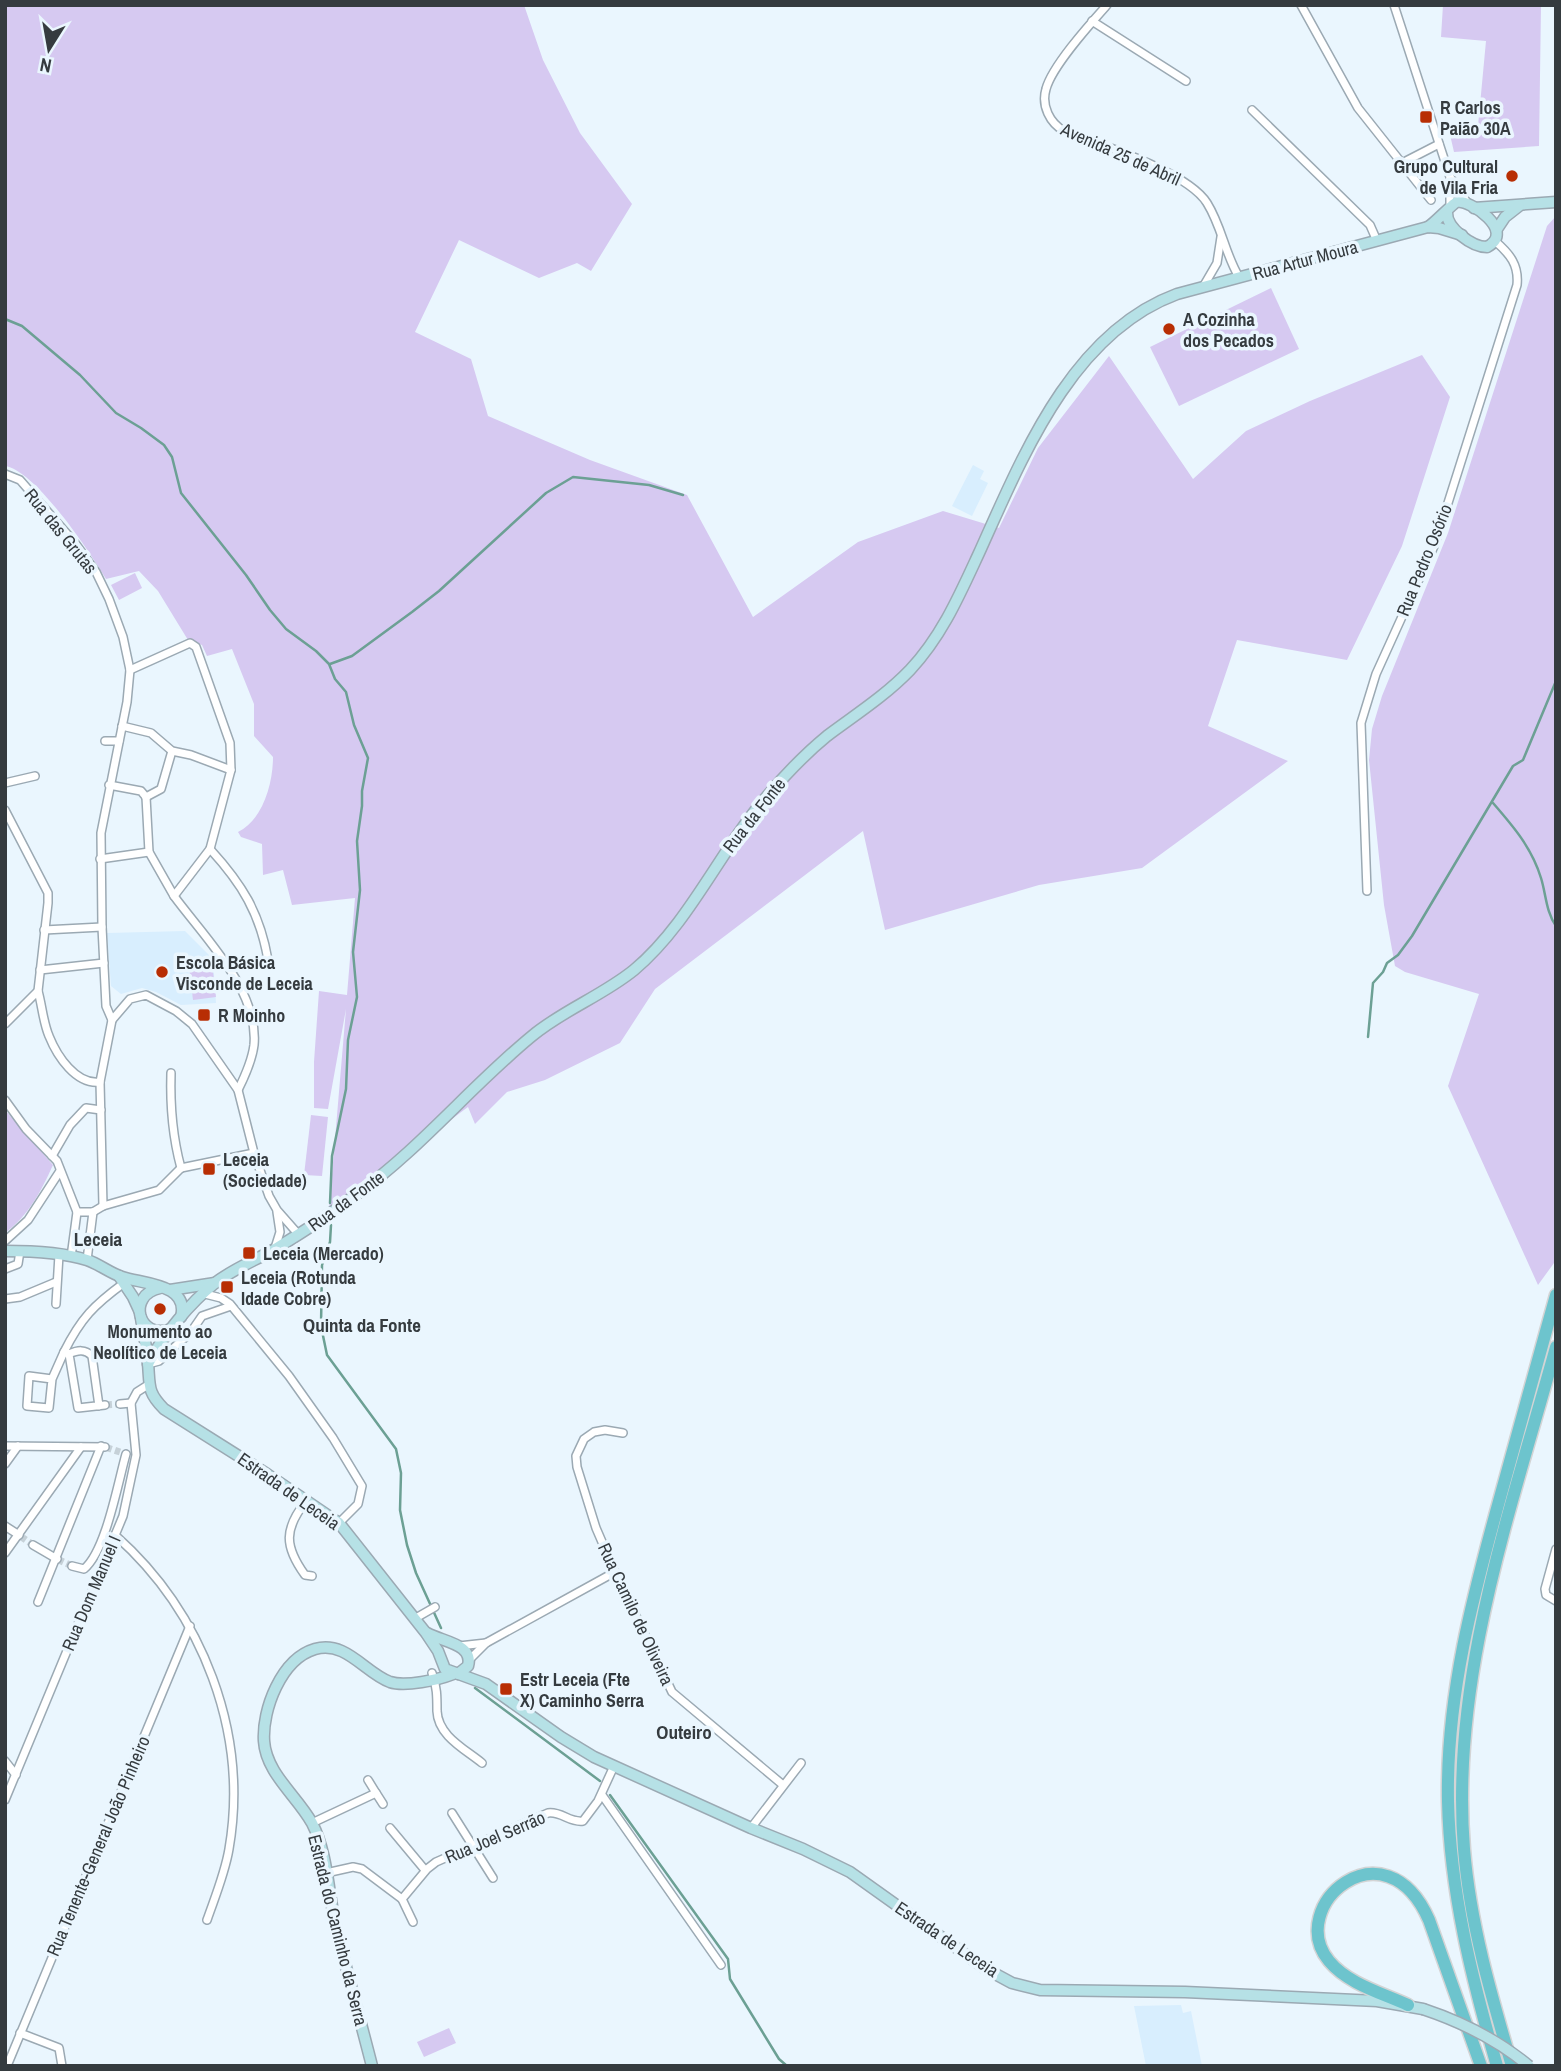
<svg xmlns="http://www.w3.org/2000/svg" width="1561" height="2071" font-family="'Archivo Narrow',sans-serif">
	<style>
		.built { fill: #d8eefe }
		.green { fill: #d6c9f1 }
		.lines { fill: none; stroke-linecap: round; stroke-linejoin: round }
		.stream { stroke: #6ca094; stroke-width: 2.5 }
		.street-tunnel { stroke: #c6d1d8; stroke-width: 7; stroke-dasharray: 7 3.5; stroke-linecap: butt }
		.street-casing { stroke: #9ba9b3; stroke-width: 10 }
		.secondary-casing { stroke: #9ba9b3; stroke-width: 13 }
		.primary-casing { stroke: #d3d4d5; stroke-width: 15 }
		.street { stroke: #fff; stroke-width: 7 }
		.secondary { stroke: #b6e1e6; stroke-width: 10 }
		.primary { stroke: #6dc4cd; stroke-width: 12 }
		.secondary-bridge-casing { stroke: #9ba9b3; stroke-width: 13; stroke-linecap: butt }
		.secondary-bridge { stroke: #b6e1e6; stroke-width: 10 }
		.poi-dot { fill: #b82e04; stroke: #eaf6fe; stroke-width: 2.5 }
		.labels { text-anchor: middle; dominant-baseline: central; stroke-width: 7; stroke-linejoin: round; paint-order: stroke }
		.poi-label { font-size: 18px; font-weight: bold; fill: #353b3f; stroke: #eaf6fe; text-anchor: start }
		.street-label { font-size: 18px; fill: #353b3f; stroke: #eaf6fe }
		.neighbourhood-label { font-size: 19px; font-weight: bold; fill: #353b3f; stroke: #eaf6fe }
	</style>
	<rect width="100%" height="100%" fill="#eaf6fe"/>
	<g class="built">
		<polygon points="973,465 984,471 980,479 988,483 972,516 952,506"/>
		<polygon points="185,931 213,959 216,1003 181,1005 156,992 142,988 121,994 111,986 107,933"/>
		<polygon points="1181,2005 1183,2013 1191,2011 1202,2066 1146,2066 1134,2006"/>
	</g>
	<g class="green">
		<path d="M 5,5 L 524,5 L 543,60 L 580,133 L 632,204 L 591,271 L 577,263 L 539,278 L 459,240 L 415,332 L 471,359 L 488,416 L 590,460 L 687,495 L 753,617 L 858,542 L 943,511 L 999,528 L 1038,448 L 1109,356 L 1193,479 L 1246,431 L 1310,401 L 1422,355 L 1450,397 L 1402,546 L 1347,660 L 1237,640 L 1208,726 L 1288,761 L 1142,868 L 1039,885 L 885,930 L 863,831 L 655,989 L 620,1043 L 545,1080 L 507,1092 L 475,1124 L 468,1107 L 329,1210 L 346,1009 L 328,1109 L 314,1108 L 314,1062 L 319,991 L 347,995 L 355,898 L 292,905 L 283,870 L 263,875 L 262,844 L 241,837 L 238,832 C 263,820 273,783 273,757 L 254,736 L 254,704 L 232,649 L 207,656 L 202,645 L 188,640 L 158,591 L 139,571 L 106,579 C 90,552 35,470 5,466 Z"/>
		<polygon points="1443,5 1541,5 1539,146 1454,152 1448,126 1478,126 1486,41 1441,37"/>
		<polygon points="1556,216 1556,1254 1554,1263 1538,1285 1448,1086 1479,994 1405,972 1395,966 1384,905 1369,760 1372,729 1382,696 1448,533 1547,226"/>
		<polygon points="1271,288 1299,349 1179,406 1150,347"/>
		<polygon points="135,573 142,588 119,600 111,585"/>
		<polygon points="212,963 216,997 193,1000 189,966"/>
		<path d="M 5,1110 L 53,1165 C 41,1191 29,1215 5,1233 Z"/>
		<polygon points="311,1115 328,1117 322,1176 304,1175"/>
		<polygon points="449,2028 456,2043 424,2057 417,2042"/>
	</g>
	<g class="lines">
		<g class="stream">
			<polyline points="5,319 22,326 80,375 116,413 141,428 164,445 172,457 181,493 246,575 270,610 286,629 316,651 329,664 335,679 346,692 354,725 368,758 362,791 362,806 357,841 360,890 353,952 357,997 348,1040 346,1089 332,1156 330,1203"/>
			<polyline points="330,664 352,656 412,612 439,591 546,493 573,477 649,485 683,495"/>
			<path d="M 1493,803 C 1513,826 1532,848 1541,878 C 1546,894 1546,912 1556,926"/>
			<polyline points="1368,1037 1373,983 1383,972 1387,963 1398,955 1412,936 1513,766 1523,760 1556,681"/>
			<polyline points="331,1225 330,1242 322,1265 321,1326 327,1355 396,1449 401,1473 400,1510 407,1545 416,1573 441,1628"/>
			<polyline points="475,1688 600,1781"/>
			<polyline points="610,1795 728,1959 730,1979 779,2059 787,2066"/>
		</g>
		<g class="street-tunnel">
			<polyline points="105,1405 120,1404"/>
			<polyline points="105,1447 120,1452"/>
			<polyline points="20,1536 33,1545"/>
			<polyline points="57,1559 72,1566"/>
		</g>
		<g class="street-casing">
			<g id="street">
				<path d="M 1107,5 C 1090,24 1052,66 1046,89 C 1041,106 1050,123 1064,131 C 1100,145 1187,171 1207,203 C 1222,227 1225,254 1239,277"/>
				<polyline points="1301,5 1358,108 1431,200"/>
				<polyline points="1394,5 1450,177 1468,204"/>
				<polyline points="1092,21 1186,81"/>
				<polyline points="1252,110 1370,225 1377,241"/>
				<polyline points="1402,163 1439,144"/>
				<polyline points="1450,207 1450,178"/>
				<polyline points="1203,287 1217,263 1221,237"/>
				<polyline points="5,474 20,480 75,543 96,572 109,599 123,637 130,670 127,702 101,833 102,927 106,1006 112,1020 100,1082 103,1206"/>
				<polyline points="130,670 190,643 196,647 230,743 231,770 210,849 174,896 149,852 146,797"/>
				<polyline points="122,726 151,733 172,751 191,755 231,770"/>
				<polyline points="105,741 119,741"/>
				<polyline points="5,783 35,776"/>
				<polyline points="109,785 141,791 146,797"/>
				<polyline points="146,797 161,789 172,751"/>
				<polyline points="5,810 48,893 48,903 38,991 5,1024"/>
				<path d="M 210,849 C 242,884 260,913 268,960 L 231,964 L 227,967"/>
				<polyline points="100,859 149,852"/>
				<path d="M 1367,891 L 1361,723 L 1376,674 L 1435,544 L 1517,285 C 1519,265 1510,254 1495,241"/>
				<path d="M 174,896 C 204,937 259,990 254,1045 C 252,1061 245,1076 238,1090"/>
				<polyline points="44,930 102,927"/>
				<polyline points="40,970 104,963"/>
				<path d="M 38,991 C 42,1005 43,1022 49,1036 C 57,1056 76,1085 100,1082"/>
				<polyline points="112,1020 130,999 146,995 176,1011 192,1024 238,1090 254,1153 269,1196 277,1210 299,1235"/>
				<path d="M 171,1073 C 170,1106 172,1135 181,1168"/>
				<polyline points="5,1100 26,1129 57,1161 77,1212"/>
				<polyline points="52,1156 70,1125 86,1108 101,1110"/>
				<polyline points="181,1168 254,1153"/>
				<polyline points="93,1212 103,1206 159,1190 181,1168"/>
				<polyline points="5,1241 28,1220 60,1171"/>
				<polyline points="275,1248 280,1232 277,1212"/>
				<polyline points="71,1257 77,1212 93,1212"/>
				<polyline points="87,1260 93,1212"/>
				<polyline points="5,1269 18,1264 20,1251"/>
				<polyline points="205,1294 221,1298 230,1304 289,1376 333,1438 362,1486 358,1504 339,1523"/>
				<polyline points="5,1299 20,1297 56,1282"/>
				<polyline points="56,1304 59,1255"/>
				<path d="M 64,1352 C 81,1318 94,1305 124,1283"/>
				<polyline points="148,1364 159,1361 191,1332 202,1316 231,1306"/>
				<polyline points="52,1379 29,1376 27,1406 49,1408 52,1379 64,1352 69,1354"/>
				<polyline points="120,1404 131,1403"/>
				<path d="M 99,1406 L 92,1356 C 85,1349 78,1350 69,1354 L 78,1408 L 105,1405"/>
				<polyline points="623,1433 605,1430 594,1432 584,1439 576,1456 577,1467 596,1528 615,1572 672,1692 783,1785"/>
				<polyline points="5,1446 105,1447"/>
				<polyline points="5,1464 18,1446"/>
				<path d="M 306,1501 C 284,1529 284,1546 305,1575 L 312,1576"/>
				<polyline points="5,1526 19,1535"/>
				<path d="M 115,1535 C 203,1613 249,1733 229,1849 C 225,1873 215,1897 207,1920"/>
				<polyline points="33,1545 57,1559"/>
				<polyline points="1556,1549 1545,1589 1546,1595 1556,1601"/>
				<polyline points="5,1553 81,1447"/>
				<path d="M 72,1566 L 84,1569 C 106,1551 118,1482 126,1454"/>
				<polyline points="38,1602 101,1446"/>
				<polyline points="414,1619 435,1607"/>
				<polyline points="459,1646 486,1643"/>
				<polyline points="470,1659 486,1643 615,1572"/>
				<path d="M 432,1673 C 437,1686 437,1697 437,1711 C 438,1736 465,1749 482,1763"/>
				<polyline points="5,1761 16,1775"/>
				<polyline points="376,1793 383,1804"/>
				<polyline points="602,1795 721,1965"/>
				<polyline points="5,1800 123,1516 136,1455 131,1403 137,1392 148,1385"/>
				<polyline points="452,1813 493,1878"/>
				<polyline points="312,1823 376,1793 368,1780"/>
				<polyline points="390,1828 425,1870"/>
				<polyline points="751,1828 801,1763"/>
				<path d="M 326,1873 L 353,1867 L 362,1869 L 402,1899 L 427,1869 L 436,1862 L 548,1813 C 561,1811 570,1823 583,1821 L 598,1801 L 614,1766"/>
				<polyline points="402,1899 413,1922"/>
				<polyline points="20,2033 59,2048 62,2066"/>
				<polyline points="7,2066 190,1626"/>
			</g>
		</g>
		<g class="secondary-casing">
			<g id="secondary">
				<polyline points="1474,208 1556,202"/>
				<path d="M 1428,227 C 1435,223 1453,203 1457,202 C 1469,199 1517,231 1487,247 C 1472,247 1446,228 1447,212"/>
				<polyline points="1497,229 1505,217 1519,206"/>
				<path d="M 5,1251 C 31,1251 62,1252 87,1260 C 99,1264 110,1273 122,1277 C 143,1284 190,1284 181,1317"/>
				<polyline points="119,1276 133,1297 139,1310"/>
				<path d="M 160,1288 C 126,1295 138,1341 171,1329"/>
				<polyline points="170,1290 215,1283"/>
				<path d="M 141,1318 C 143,1333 147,1348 148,1363 C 150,1386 147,1392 164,1409 L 267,1474 L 339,1523 L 426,1633 L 438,1651 L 445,1669 L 486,1684 L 561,1737 L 594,1757 L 751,1828 L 803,1849 L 850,1872 L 986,1969 L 1012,1983 L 1040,1990 L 1185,1992 L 1377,2001 L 1423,2009"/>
				<path d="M 148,1364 C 162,1336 191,1302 215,1283 C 233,1269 256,1260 275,1249 C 303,1232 331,1214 357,1194 C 421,1148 471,1086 532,1036 C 563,1010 602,996 634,970 C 690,923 720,850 768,795 C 786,774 805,754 827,736 C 855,715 885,696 910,670 C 942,636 960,594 979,553 C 1022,458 1071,333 1177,294 L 1428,227 L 1439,228 L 1462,235"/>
				<path d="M 427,1633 C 443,1642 474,1644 468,1666 L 458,1674"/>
				<path d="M 372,2066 C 360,2019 347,1973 336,1927 C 328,1893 328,1854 312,1823 C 297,1796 266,1773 264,1741 C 262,1710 281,1659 315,1649 C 346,1640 365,1673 390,1682 C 405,1687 438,1680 453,1674"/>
			</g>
		</g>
		<g class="primary-casing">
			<g id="primary">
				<path d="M 1408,2005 C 1382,1993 1348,1984 1329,1961 C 1284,1906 1385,1820 1429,1920 L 1481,2066"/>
				<path d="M 1497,2066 C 1472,1979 1450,1892 1448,1801 C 1446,1696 1473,1595 1501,1494 C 1519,1428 1537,1362 1556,1295"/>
				<path d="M 1512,2066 C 1491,1995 1470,1923 1464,1849 C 1450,1678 1511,1510 1556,1347"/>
			</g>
		</g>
		<use href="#street" class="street"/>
		<use href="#secondary" class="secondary"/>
		<use href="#primary" class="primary"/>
		<g class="secondary-bridge-casing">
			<path id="secondary-bridge" d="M 1423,2009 C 1462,2022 1498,2040 1529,2066"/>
		</g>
		<use href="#secondary-bridge" class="secondary-bridge"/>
	</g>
	<g class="poi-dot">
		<rect x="1419" y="110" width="14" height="14" rx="3.5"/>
		<circle cx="1512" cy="176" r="7"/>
		<circle cx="1169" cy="329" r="7"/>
		<circle cx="162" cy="972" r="7"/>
		<rect x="197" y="1008" width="14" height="14" rx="3.5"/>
		<rect x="202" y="1162" width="14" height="14" rx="3.5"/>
		<rect x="242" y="1246" width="14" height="14" rx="3.5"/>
		<rect x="220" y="1280" width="14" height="14" rx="3.5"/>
		<circle cx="160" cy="1309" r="7"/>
		<rect x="499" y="1682" width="14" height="14" rx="3.5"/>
	</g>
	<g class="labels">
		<g class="poi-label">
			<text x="1440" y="107">R Carlos<tspan x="1440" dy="21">Paião 30A</tspan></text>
			<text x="1498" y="166" text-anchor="end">Grupo Cultural<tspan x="1498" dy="21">de Vila Fria</tspan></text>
			<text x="1183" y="319">A Cozinha<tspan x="1183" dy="21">dos Pecados</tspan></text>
			<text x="176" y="962">Escola Básica<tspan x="176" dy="21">Visconde de Leceia</tspan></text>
			<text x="218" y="1015">R Moinho</text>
			<text x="223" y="1159">Leceia<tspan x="223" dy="21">(Sociedade)</tspan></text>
			<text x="263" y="1253">Leceia (Mercado)</text>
			<text x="241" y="1277">Leceia (Rotunda<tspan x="241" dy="21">Idade Cobre)</tspan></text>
			<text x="160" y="1331" text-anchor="middle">Monumento ao<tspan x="160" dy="21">Neolítico de Leceia</tspan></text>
			<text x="520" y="1679">Estr Leceia (Fte<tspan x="520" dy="21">X) Caminho Serra</tspan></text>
		</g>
		<g class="street-label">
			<text transform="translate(1121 154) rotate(24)">Avenida 25 de Abril</text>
			<text transform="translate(1305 260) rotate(-15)">Rua Artur Moura</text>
			<text transform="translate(61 531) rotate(51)">Rua das Grutas</text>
			<text transform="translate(1424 560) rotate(-68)">Rua Pedro Osório</text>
			<text transform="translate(754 815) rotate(-52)">Rua da Fonte</text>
			<text transform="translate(346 1201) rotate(-36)">Rua da Fonte</text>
			<text transform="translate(289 1491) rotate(35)">Estrada de Leceia</text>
			<text transform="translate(91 1593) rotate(-67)">Rua Dom Manuel I</text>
			<text transform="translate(636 1614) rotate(65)">Rua Camilo de Oliveira</text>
			<text transform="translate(495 1837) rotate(-23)">Rua Joel Serrão</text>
			<text transform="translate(98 1846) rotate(-67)">Rua Tenente-General João Pinheiro</text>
			<text transform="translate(338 1930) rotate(76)">Estrada do Caminho da Serra</text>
			<text transform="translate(947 1939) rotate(34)">Estrada de Leceia</text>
		</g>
		<g class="neighbourhood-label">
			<text x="98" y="1239">Leceia</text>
			<text x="362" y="1325">Quinta da Fonte</text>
			<text x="684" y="1732">Outeiro</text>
		</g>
	</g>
	<rect width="1561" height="2071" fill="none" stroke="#353b3f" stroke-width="14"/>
	<g transform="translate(49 49) rotate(191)" stroke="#eaf6fe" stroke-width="5" paint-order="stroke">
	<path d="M0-5L12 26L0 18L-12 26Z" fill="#353b3f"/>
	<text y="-10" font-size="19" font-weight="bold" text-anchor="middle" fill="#353b3f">N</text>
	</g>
</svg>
